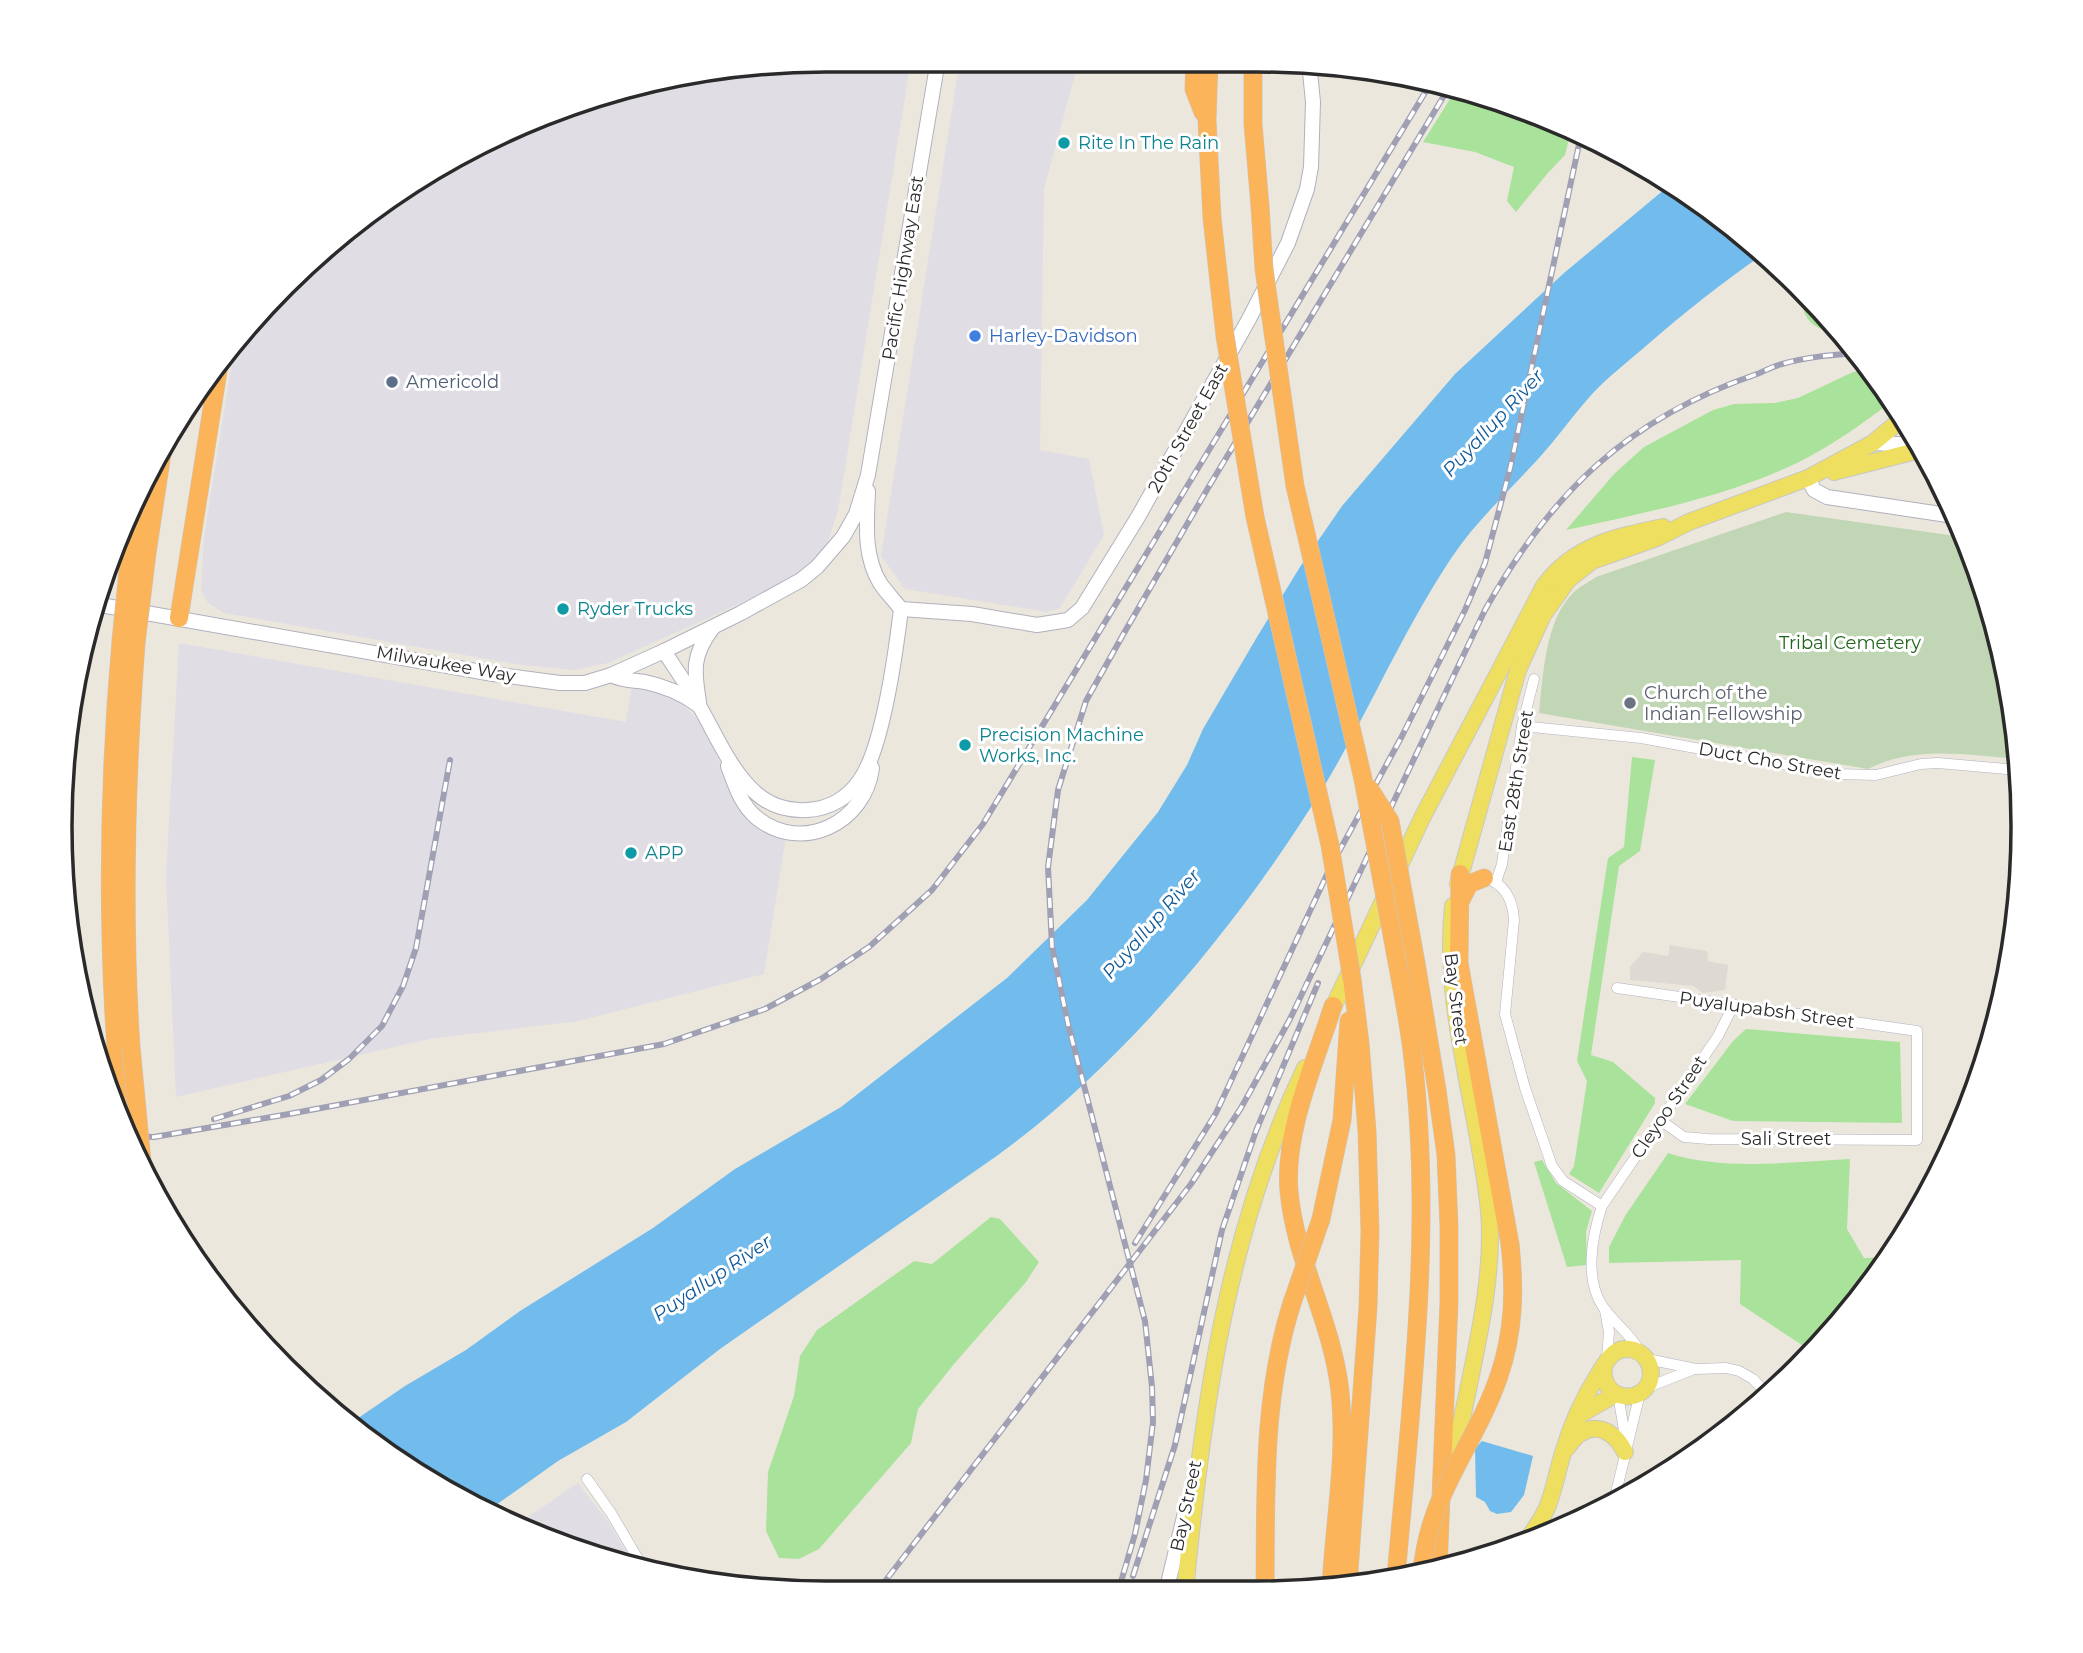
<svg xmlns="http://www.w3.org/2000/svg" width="2083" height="1653" font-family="Montserrat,sans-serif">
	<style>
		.industrial { fill: #e0dde5 }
		.green { fill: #a9e29a }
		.cemetery { fill: #c0d6b4 }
		.plaza { fill: #dcdad3 }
		.water { fill: #71bcec }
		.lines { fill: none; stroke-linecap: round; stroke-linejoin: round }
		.street-casing { stroke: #b0b1be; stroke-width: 11 }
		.secondary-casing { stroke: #b0b1be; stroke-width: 16 }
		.primary-casing { stroke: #c8c8c8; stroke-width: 18 }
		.highway-casing { stroke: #c8c8c8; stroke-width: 19 }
		.street { stroke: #fff; stroke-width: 10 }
		.secondary { stroke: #fff; stroke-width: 14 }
		.primary { stroke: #eedf60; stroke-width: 16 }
		.highway { stroke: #fbb459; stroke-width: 18 }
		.rail-casing { stroke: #9fa0b4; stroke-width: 6 }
		.rail { stroke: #fff; stroke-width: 3.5; stroke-dasharray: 10; stroke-linecap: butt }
		.highway-bridge-casing { stroke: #c8c8c8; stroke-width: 19; stroke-linecap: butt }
		.highway-bridge { stroke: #fbb459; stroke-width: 18 }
		.culture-dot { fill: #0f9aa8; stroke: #fff; stroke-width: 2.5 }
		.shop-dot { fill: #3f7fe0; stroke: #fff; stroke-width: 2.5 }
		.service-dot { fill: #5c6f8a; stroke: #fff; stroke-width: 2.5 }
		.worship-dot { fill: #6b7280; stroke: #fff; stroke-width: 2.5 }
		.labels { text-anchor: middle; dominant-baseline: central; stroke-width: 6; stroke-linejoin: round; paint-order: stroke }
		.culture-label { font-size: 18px; fill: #0d838f; stroke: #fff; text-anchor: start }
		.street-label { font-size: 18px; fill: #2a2a2a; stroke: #fff }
		.shop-label { font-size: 18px; fill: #366cbe; stroke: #fff; text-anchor: start }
		.service-label { font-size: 18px; fill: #4e5e75; stroke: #fff; text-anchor: start }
		.park-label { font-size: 18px; fill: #21661b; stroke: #fff }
		.worship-label { font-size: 18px; fill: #5b616d; stroke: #fff; text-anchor: start }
		.water-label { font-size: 19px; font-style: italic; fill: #105898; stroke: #fff }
		.rim { fill: none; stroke: #2a2a2a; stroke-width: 3.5 }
	</style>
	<rect width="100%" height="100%" fill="#ece7dd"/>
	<g class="industrial">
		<polygon points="826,60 911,60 838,511 827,544 807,570 768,591 608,663 575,670 521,665 224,613 208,603 201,591 204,538 234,349 284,284 443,162 628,86"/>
		<polygon points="960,60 1079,60 1044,189 1040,450 1089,459 1104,535 1060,608 1047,612 905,589 881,556"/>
		<polygon points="179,643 626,722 632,685 643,686 678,700 702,724 737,800 786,836 764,974 578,1021 429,1039 176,1097 166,875"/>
		<polygon points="76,705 70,752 78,965 60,826"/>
		<polygon points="578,1483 609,1523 634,1564 633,1565 533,1535 516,1525"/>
	</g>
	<g class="green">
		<polygon points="1455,91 1503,100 1571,131 1565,155 1547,174 1516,212 1507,201 1514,167 1475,152 1423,142"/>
		<path d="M 1803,291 L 1841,331 C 1815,334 1798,317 1803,291 Z"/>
		<path d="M 1869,370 L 1891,402 C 1861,425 1831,446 1797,463 C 1725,497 1644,513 1566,530 L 1614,474 L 1644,447 L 1713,410 L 1734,404 L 1775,403 L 1798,398 L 1853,372 Z"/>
		<polygon points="1632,757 1655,760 1640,851 1619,866 1591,1055 1613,1062 1655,1098 1655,1103 1599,1193 1569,1174 1574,1166 1587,1081 1577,1061 1608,858 1624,847"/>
		<polygon points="1746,1029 1900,1042 1902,1123 1733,1121 1685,1104 1733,1041"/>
		<path d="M 1668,1153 C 1723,1171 1792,1162 1850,1159 L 1847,1229 L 1864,1258 L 1887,1257 L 1865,1294 L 1811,1351 L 1740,1304 L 1741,1260 L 1609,1263 L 1609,1247 L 1625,1216 Z"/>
		<polygon points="1542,1160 1556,1183 1592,1211 1586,1232 1587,1265 1567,1267 1534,1162"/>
		<polygon points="991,1217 1000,1219 1039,1262 1026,1282 954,1364 918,1409 911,1443 819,1549 799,1559 779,1558 766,1531 768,1472 794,1396 800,1356 817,1330 914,1261 932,1264"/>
	</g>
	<path class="cemetery" d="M 1786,512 L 1963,537 L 1983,580 L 2017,727 L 2018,759 C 1969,755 1914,745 1868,769 L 1539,713 C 1543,677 1545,620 1573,593 C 1579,587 1589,582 1596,577 Z"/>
	<polygon class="plaza" points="1670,945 1707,951 1708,961 1728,965 1725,990 1703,993 1693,986 1630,980 1630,967 1643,952 1668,956"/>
	<g class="water">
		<path d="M 1671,184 L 1765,253 C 1723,282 1685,312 1647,345 C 1629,361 1609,376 1593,393 C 1574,414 1558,437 1539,458 C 1509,491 1477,520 1452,557 C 1404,629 1370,709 1326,783 C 1244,918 1126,1062 998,1155 L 720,1349 L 626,1422 L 558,1461 L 489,1510 L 360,1435 L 348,1425 L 405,1386 L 466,1350 L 520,1311 L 653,1228 L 735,1169 L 841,1107 L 1007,978 L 1087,900 L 1158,812 L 1187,765 L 1203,729 L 1257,637 L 1300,567 L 1342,506 L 1455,374 L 1564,273 Z"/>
		<polygon points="1482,1441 1533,1456 1524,1495 1511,1512 1497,1514 1490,1511 1485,1502 1476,1497 1475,1448"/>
	</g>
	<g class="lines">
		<g class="street-casing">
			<g id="street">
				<polyline points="1522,726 1641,738 1837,774 1876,775 1921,764 1938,763 2018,770"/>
				<path d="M 1484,878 C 1504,882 1513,900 1514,920 L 1505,1014 L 1525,1088 L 1552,1166 L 1563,1181 L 1602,1206"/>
				<polyline points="1496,882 1502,864 1522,726 1534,679"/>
				<polyline points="1617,988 1917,1031 1917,1140 1708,1139 1684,1137 1660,1120"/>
				<polyline points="1605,1310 1609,1332 1607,1358"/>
				<path d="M 1641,1353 C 1630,1333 1615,1324 1603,1307 C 1584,1279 1592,1236 1602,1206 L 1718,1036 L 1733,1006"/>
				<polyline points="1647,1359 1696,1369 1726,1368 1739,1371 1753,1379 1769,1396"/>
				<polyline points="1646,1388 1694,1369"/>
				<polyline points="1618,1395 1625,1436"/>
				<polyline points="587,1479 611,1513 644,1569"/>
				<polyline points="1614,1501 1640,1393"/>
			</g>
		</g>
		<g class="secondary-casing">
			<g id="secondary">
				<polyline points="1873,443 1922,445"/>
				<polyline points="1808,478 1814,490 1827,497 1954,516"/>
				<polyline points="95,604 493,674 560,683 585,683 611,675 664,651 741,613 801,580 817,567 843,537 856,514 868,475 938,60"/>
				<polyline points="901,609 972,614 1037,625 1068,620 1082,608 1138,517 1249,319 1288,243 1307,189 1311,167 1313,102 1309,62"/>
				<path d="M 664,651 C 676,670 690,689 701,709 C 717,737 732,773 757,794 C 771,806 789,811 807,810 C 829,809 848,798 860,780 C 883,747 896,650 901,609 C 894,600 886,592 880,583 C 863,555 867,522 868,491"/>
				<path d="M 611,675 C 623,681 633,680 645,682 C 664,686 683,694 698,705"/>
				<path d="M 699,702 C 694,671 692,655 712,629"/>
				<path d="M 728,766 C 735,785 741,805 757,818 C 802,854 865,823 872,768"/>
				<polyline points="1166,1592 1188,1500"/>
			</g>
		</g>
		<g class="primary-casing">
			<g id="primary">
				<polyline points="1834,472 1924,449"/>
				<polyline points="1458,884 1518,670 1543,615 1568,580 1592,561 1657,538 1689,522 1808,478 1873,443 1903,418"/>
				<path d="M 1453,906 C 1442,1008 1479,1110 1489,1211 C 1496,1293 1465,1387 1453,1469"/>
				<path d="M 1329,1016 L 1422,818 L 1544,586 C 1574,545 1615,537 1663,527"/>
				<polyline points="1574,1423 1581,1414 1616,1394"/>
				<path d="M 1567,1448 C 1586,1419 1611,1425 1625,1452"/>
				<path d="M 1529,1537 C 1535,1529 1541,1520 1546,1510 C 1554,1492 1557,1472 1563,1453 C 1571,1425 1582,1400 1598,1375 C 1606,1362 1614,1344 1634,1350 C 1644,1353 1651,1363 1651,1374 C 1649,1406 1599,1404 1604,1366"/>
				<path d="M 1185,1592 C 1202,1412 1226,1233 1305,1068"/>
			</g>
		</g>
		<g class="highway-casing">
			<g id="highway">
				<polyline points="1195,61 1194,89 1203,112"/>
				<polyline points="1209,61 1207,120 1212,218"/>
				<polyline points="1253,61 1253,124 1260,206"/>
				<polyline points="130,552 137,504"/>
				<polyline points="147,553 164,440"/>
				<polyline points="179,618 218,371"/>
				<polyline points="1460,874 1459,963 1510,1244"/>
				<polyline points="1461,900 1469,884 1484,878"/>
				<path d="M 1395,951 C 1401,984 1408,1018 1412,1051 C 1434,1226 1411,1403 1396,1577"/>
				<polyline points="1416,963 1437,1090 1446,1155 1449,1227 1449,1302 1438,1570"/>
				<path d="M 131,1047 C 122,912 126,778 136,643"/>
				<path d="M 121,1110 C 106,951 107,800 121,641"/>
				<polyline points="1321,1219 1342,1120 1349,1021"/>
				<polyline points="1348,1585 1368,1307 1370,1231 1367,1131 1360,1043 1352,979"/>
				<path d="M 1331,1588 C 1334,1523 1347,1457 1340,1392 C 1333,1323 1295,1260 1289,1191 C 1284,1131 1315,1063 1333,1006"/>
				<path d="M 1265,1592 C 1266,1495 1262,1397 1292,1303"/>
			</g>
		</g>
		<use href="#street" class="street"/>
		<use href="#secondary" class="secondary"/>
		<use href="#primary" class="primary"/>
		<use href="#highway" class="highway"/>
		<g class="rail-casing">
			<g id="rail">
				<polyline points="214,1119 289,1096 321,1080 349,1059 382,1026 403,986 416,948 450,760"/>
				<polyline points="132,1136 154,1137 289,1114 664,1044 765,1009 821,979 869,947 932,890 983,824 1429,86"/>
				<polyline points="1135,1243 1216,1113 1330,868 1401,738 1465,610 1485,563 1510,469 1581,135"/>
				<polyline points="1133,1576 1175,1445 1222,1230 1256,1131 1318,983"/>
				<polyline points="1118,1592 1135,1534 1146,1480 1153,1422 1152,1387 1145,1321 1068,1024 1052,946 1048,867 1058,790 1086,701 1124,633 1208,488 1448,89"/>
				<path d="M 876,1593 L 1191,1184 L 1241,1108 L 1290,1019 L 1485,610 C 1551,493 1628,418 1757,374 C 1765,371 1773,366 1782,364 C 1806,357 1831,355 1856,353"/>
			</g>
		</g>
		<use href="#rail" class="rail"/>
		<g class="highway-bridge-casing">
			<g id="highway-bridge">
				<polyline points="1260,206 1264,269 1295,486 1363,779 1395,951"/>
				<polyline points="1212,218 1225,336 1255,517 1330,845 1352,979"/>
				<polyline points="121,641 130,552"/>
				<polyline points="136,643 147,553"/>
				<polyline points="1369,788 1390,821 1416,963"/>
				<polyline points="131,1047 142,1162"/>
				<polyline points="1292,1303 1321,1219"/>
				<path d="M 1422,1573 C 1428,1494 1475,1446 1499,1376 C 1514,1332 1515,1290 1510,1244"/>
			</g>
		</g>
		<use href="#highway-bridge" class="highway-bridge"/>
	</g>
	<g class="culture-dot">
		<circle cx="1064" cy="143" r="7"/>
		<circle cx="563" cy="609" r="7"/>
		<circle cx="965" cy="745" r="7"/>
		<circle cx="631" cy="853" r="7"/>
	</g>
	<circle class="shop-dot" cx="975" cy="336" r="7"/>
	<circle class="service-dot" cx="392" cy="382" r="7"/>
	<circle class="worship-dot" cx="1630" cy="703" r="7"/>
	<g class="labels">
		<g class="culture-label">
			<text x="1078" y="143">Rite In The Rain</text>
			<text x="577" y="609">Ryder Trucks</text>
			<text x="979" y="735">Precision Machine<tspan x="979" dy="21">Works, Inc.</tspan></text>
			<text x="645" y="853">APP</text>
		</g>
		<g class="street-label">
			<text transform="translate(903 268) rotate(-81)">Pacific Highway East</text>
			<text transform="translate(1188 428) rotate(-61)">20th Street East</text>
			<text transform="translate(446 664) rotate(10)">Milwaukee Way</text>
			<text transform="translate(1770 761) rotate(10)">Duct Cho Street</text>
			<text transform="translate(1516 781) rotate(-81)">East 28th Street</text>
			<text transform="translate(1456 999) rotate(83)">Bay Street</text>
			<text transform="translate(1767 1010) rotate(8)">Puyalupabsh Street</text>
			<text transform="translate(1669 1107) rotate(-56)">Cleyoo Street</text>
			<text x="1786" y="1139">Sali Street</text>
			<text transform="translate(1186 1506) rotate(-78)">Bay Street</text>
		</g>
		<g class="shop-label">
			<text x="989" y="336">Harley-Davidson</text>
		</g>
		<g class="service-label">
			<text x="406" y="382">Americold</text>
		</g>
		<g class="park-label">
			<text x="1850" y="643">Tribal Cemetery</text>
		</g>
		<g class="worship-label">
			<text x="1644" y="693">Church of the<tspan x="1644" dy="21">Indian Fellowship</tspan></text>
		</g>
		<g class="water-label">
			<text transform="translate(1493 423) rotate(-47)">Puyallup River</text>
			<text transform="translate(1151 924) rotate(-49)">Puyallup River</text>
			<text transform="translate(712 1278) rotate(-34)">Puyallup River</text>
		</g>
	</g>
	<path d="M0 0H2083V1653H0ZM826 72H1257A754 754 0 0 1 2011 826V827A754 754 0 0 1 1257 1581H826A754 754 0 0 1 72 827V826A754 754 0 0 1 826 72Z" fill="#fff" fill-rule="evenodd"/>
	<path class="rim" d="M826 72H1257A754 754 0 0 1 2011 826V827A754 754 0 0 1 1257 1581H826A754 754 0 0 1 72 827V826A754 754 0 0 1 826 72Z"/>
</svg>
